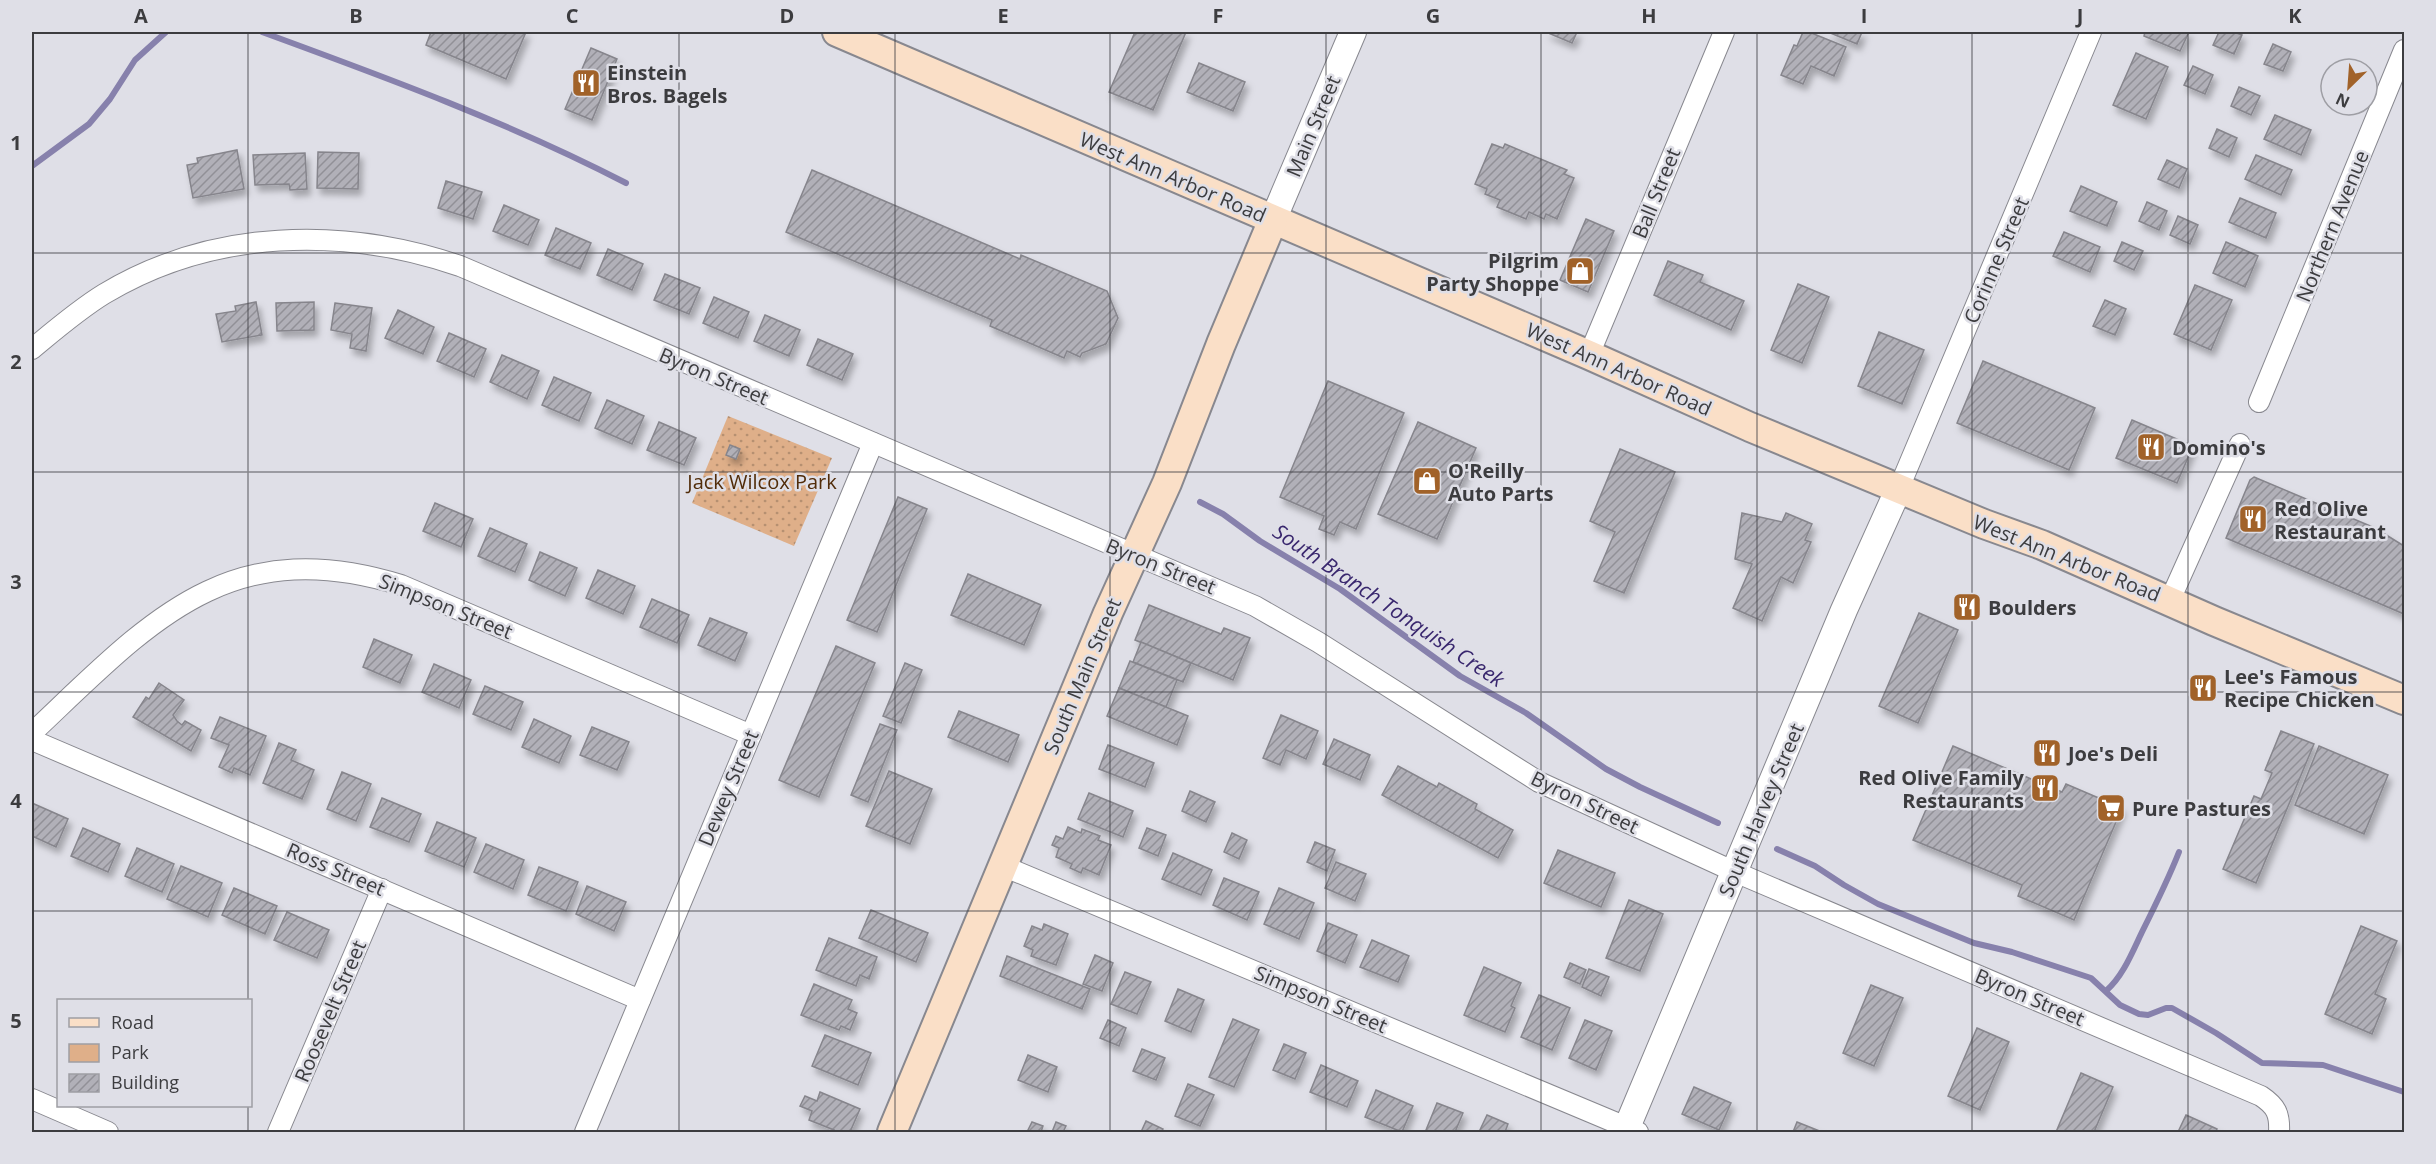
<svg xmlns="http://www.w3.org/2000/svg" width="2436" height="1164" font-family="'Open Sans',sans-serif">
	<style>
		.green { fill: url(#green-dots) }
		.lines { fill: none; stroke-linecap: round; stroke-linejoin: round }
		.stream { stroke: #8781ac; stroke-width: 6 }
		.building { fill: url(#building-hatch); stroke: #86858c; stroke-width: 1.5; filter: url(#shadow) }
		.minor-casing { stroke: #88888f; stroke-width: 22 }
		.tertiary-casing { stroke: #88888f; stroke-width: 28 }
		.secondary-casing { stroke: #88888f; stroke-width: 32 }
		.minor { stroke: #fff; stroke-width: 20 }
		.tertiary { stroke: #fff; stroke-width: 26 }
		.secondary { stroke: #fadfc7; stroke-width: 28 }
		.grid { fill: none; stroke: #3c3c3f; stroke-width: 1.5; stroke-opacity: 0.55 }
		.labels { text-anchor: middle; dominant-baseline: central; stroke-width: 5; stroke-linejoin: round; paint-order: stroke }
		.poi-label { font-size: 20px; font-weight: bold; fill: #3c3c3f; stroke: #dfdfe7; text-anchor: start }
		.street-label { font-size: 20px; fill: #3c3c3f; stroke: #dfdfe7 }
		.park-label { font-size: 20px; fill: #512c09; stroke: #dfdfe7 }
		.water-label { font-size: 21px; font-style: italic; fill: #39276e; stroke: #dfdfe7 }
		.neatline { fill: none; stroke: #3c3c3f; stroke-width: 2 }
		.grid-label { font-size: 20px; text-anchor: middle; font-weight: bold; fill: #3c3c3f }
	</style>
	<defs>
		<pattern id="green-dots" width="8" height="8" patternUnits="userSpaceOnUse" patternTransform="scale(1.5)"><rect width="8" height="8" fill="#dfaf89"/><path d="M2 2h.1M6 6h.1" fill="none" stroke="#b69071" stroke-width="1.8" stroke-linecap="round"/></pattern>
		<pattern id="building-hatch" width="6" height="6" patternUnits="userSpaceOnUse" patternTransform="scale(1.5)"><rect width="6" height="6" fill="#b1b0b8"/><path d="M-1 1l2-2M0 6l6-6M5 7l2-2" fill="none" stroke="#919097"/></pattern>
		<filter id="shadow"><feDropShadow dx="3.5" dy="6" stdDeviation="3" flood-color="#0004"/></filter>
	</defs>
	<rect width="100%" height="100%" fill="#dfdfe7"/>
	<polygon class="green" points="728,416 832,458 794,546 692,503"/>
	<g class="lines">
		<g class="stream">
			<path d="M 262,32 C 385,77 510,123 626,183"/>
			<polyline points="32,166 89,124 110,99 135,60 166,32"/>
			<polyline points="1200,502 1223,514 1260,541 1340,589 1460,676 1526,713 1606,769 1640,787 1718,823"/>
			<polyline points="1777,849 1815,866 1844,885 1878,904 1974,943 2012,952 2091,978 2120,1005 2139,1014 2148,1015 2166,1008 2172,1008 2216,1033 2262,1063 2323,1065 2404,1092"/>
			<path d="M 2106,991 C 2123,976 2132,953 2142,932 C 2155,906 2168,880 2179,852"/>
		</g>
	</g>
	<g class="building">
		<polygon points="431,32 526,32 506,79 426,45"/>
		<polygon points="1135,32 1186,32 1153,110 1109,92"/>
		<polygon points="1546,32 1577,32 1572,43"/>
		<polygon points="1803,32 1809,32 1846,47 1834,76 1811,66 1803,84 1781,75 1794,45 1797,46"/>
		<polygon points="1828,32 1862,32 1857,44"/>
		<polygon points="2145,32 2189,32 2180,51 2144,36"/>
		<polygon points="2219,32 2234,32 2242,35 2234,54 2213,45"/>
		<polygon points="2273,44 2291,52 2283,71 2264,64"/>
		<polygon points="591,48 617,59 592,120 565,109"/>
		<polygon points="2136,53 2168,67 2146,119 2113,105"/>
		<polygon points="1199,63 1245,82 1233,111 1187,92"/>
		<polygon points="2193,66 2213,75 2205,94 2184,85"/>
		<polygon points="2239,87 2260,96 2251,115 2231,106"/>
		<polygon points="2275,115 2311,130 2301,155 2264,139"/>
		<polygon points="2217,129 2237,138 2229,157 2209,148"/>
		<polygon points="1492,144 1503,148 1505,144 1567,170 1564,174 1574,178 1557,219 1546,214 1544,219 1529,212 1526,219 1497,207 1500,200 1485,194 1487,189 1475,184"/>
		<polygon points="237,150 244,189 193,198 187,165 198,163 197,158"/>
		<polygon points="318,152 359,153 358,189 317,188"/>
		<polygon points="305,153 307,189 290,190 289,184 255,185 253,155"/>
		<polygon points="2256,155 2292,170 2281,195 2245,179"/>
		<polygon points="2167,160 2187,169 2179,188 2158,179"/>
		<polygon points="812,170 1020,259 1021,255 1107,291 1118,318 1106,344 1082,353 1080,357 1067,351 1064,358 990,326 992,320 786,232"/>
		<polygon points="446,181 482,192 473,219 438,208"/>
		<polygon points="2081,186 2117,202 2107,226 2070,211"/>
		<polygon points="2240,198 2276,213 2266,238 2229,222"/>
		<polygon points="2147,202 2167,211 2159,230 2139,221"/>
		<polygon points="504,205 539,220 528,245 493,231"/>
		<polygon points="2178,216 2198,225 2190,244 2170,235"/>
		<polygon points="1586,219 1614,231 1588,292 1560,280"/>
		<polygon points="556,228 591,243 580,269 545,255"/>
		<polygon points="2064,232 2100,247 2090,272 2053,256"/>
		<polygon points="2122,242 2143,251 2134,270 2114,261"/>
		<polygon points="2226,242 2258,256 2245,287 2213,273"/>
		<polygon points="608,249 643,264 632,290 597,275"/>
		<polygon points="1668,261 1703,275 1700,282 1744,301 1731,330 1654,295"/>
		<polygon points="665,274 700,288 689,314 654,300"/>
		<polygon points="1798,284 1829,297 1802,363 1771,350"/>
		<polygon points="2195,285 2232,300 2211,350 2174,334"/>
		<polygon points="714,297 749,312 738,338 703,323"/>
		<polygon points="2105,300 2126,309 2115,335 2093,326"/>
		<polygon points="256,302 262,335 222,342 216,314 236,311 235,306"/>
		<polygon points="314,302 314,330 277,331 276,303"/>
		<polygon points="335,303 372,308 366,351 350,348 352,334 331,330"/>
		<polygon points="398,310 434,327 423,354 385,338"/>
		<polygon points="765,315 800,330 789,356 754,341"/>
		<polygon points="1879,332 1924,350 1902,404 1858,386"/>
		<polygon points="449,333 486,349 474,377 437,361"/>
		<polygon points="818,339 853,354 842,380 807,365"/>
		<polygon points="502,355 539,371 527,399 490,382"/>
		<polygon points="1983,361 2095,408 2069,470 1957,423"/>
		<polygon points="554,377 591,393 579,421 542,405"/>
		<polygon points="1328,381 1404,413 1356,529 1340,522 1334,535 1319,529 1324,516 1280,497"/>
		<polygon points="607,400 644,416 632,444 595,428"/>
		<polygon points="2132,420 2193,446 2177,483 2116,458"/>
		<polygon points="659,422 696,438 684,465 647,450"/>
		<polygon points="1418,422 1476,448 1437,539 1378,514"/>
		<polygon points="730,445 740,449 736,459 726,455"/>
		<polygon points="1620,449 1675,472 1624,593 1594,581 1615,532 1590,521"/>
		<polygon points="2254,477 2375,528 2404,546 2404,614 2226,538 2250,480"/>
		<polygon points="898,497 927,509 877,632 847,620"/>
		<polygon points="435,503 473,519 461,547 423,531"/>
		<polygon points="1742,513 1782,522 1786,513 1812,524 1805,540 1811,542 1793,583 1781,577 1762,621 1733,608 1752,564 1735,559"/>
		<polygon points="490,528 527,544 515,572 478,556"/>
		<polygon points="540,552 577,568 565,596 529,580"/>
		<polygon points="598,570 635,586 623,614 586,598"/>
		<polygon points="968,574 1041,605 1024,645 951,615"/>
		<polygon points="652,599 689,615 677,643 640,627"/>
		<polygon points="1149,605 1221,634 1224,628 1250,638 1233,680 1135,640"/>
		<polygon points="1919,613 1958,630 1918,723 1879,706"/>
		<polygon points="710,618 747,633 735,661 698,645"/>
		<polygon points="374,639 412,655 400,683 363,667"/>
		<polygon points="1141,642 1191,663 1183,682 1133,662"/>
		<polygon points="836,646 875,663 819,797 779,780"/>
		<polygon points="1130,661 1177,680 1166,707 1119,688"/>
		<polygon points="905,663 922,670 901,723 883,716"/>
		<polygon points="434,664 471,680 459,708 422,692"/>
		<polygon points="159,683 184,700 173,715 177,721 182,725 185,721 201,730 191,751 133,717 146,697 149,699"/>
		<polygon points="485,686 523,702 511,730 473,714"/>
		<polygon points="1119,688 1188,716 1177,745 1107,716"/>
		<polygon points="959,711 1019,735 1008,762 948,737"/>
		<polygon points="1281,715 1318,731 1306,759 1286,750 1280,765 1263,758"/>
		<polygon points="220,717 266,736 250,775 234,768 232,773 219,767 229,745 211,738"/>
		<polygon points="534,719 571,736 559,763 522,747"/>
		<polygon points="880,724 897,730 868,802 851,795"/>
		<polygon points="592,727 629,742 617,770 580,755"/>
		<polygon points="2281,731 2314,744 2256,883 2223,869 2254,796 2261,799 2272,773 2265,770"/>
		<polygon points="1334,739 1370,755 1360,780 1323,764"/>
		<polygon points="279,743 296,750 291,760 314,770 302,799 263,783"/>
		<polygon points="1108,745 1154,763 1145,787 1099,769"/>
		<polygon points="1953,746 2062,792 2066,784 2122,808 2074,920 2018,896 2022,885 1913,840"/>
		<polygon points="2319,746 2388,775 2364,834 2295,805"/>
		<polygon points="1398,766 1437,787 1439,783 1477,804 1475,809 1513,830 1498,858 1382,795"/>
		<polygon points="889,771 932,789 910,844 866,826"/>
		<polygon points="342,772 371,784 356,821 327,809"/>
		<polygon points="1190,791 1215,802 1206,822 1182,811"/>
		<polygon points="1089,793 1133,811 1123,837 1078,819"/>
		<polygon points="382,798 421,814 409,842 370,827"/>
		<polygon points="32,803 68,819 56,847 32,836"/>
		<polygon points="437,822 476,838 464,867 425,851"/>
		<polygon points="1068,827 1081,833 1082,829 1100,836 1098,840 1111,845 1099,875 1083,868 1081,873 1070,868 1072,864 1056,857 1059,848 1052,845 1056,836 1063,839"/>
		<polygon points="83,828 120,844 108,872 71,856"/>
		<polygon points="1147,828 1166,835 1158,856 1139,848"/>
		<polygon points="1232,833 1247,840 1239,859 1224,852"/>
		<polygon points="1315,842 1335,850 1327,871 1307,862"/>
		<polygon points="486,844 524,860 513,889 474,872"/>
		<polygon points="137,848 174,864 162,892 125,876"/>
		<polygon points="1558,850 1615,873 1601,907 1544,883"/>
		<polygon points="1173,853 1212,870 1201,895 1162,879"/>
		<polygon points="1336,862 1366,874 1355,901 1325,888"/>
		<polygon points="181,866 222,883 208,917 167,899"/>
		<polygon points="539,867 578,882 566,911 528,895"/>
		<polygon points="1224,878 1259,892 1247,920 1213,905"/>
		<polygon points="587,886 626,902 614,931 576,914"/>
		<polygon points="234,888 277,906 265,934 222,915"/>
		<polygon points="1279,888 1314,903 1299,939 1264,924"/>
		<polygon points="1629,900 1663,914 1640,971 1606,958"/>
		<polygon points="871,910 928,933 916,962 859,938"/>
		<polygon points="287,912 329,930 317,958 274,940"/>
		<polygon points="1328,923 1357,935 1345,963 1317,951"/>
		<polygon points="1044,924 1068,934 1056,965 1031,956 1033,950 1024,946 1032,926 1042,930"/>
		<polygon points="2361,926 2397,941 2375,994 2386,999 2372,1034 2325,1014"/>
		<polygon points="829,938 877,957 869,979 860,975 856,986 816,970"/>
		<polygon points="1372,940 1409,956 1398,982 1360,967"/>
		<polygon points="1095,955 1113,963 1102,991 1083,984"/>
		<polygon points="1007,956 1090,989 1082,1009 1000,976"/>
		<polygon points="1570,963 1586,970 1580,984 1564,977"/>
		<polygon points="1484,967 1521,983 1511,1006 1515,1008 1505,1032 1464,1015"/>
		<polygon points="1589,969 1609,977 1601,996 1582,987"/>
		<polygon points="1125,972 1151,982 1137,1014 1111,1004"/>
		<polygon points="814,984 852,1000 848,1009 857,1013 850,1030 841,1026 839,1030 801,1015"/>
		<polygon points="1871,985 1903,998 1874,1066 1843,1053"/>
		<polygon points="1178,989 1204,1000 1191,1032 1165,1021"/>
		<polygon points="1539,995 1570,1008 1552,1050 1521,1037"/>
		<polygon points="1233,1019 1259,1030 1234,1087 1209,1077"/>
		<polygon points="1108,1020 1126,1028 1119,1046 1100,1038"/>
		<polygon points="1585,1020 1612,1031 1596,1070 1569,1058"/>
		<polygon points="1977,1028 2009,1042 1980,1110 1948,1096"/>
		<polygon points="825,1035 871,1053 858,1085 812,1066"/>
		<polygon points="1284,1044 1306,1053 1295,1079 1273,1070"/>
		<polygon points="1142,1049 1165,1058 1156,1080 1133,1071"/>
		<polygon points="1028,1055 1057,1067 1048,1092 1018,1080"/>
		<polygon points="1321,1065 1358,1081 1347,1107 1310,1092"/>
		<polygon points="2081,1073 2113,1087 2094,1132 2056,1132"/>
		<polygon points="1188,1084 1214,1095 1200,1126 1175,1116"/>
		<polygon points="1694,1087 1731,1103 1719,1130 1682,1114"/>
		<polygon points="1376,1090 1413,1106 1402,1132 1365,1117"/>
		<polygon points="820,1092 860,1109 850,1132 833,1132 834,1130 809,1120 812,1111 800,1106 805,1096 817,1101"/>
		<polygon points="1437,1103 1463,1113 1455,1132 1433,1132 1426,1130"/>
		<polygon points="1487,1115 1508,1124 1505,1132 1479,1132"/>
		<polygon points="2186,1115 2217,1129 2216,1132 2178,1132"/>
		<polygon points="1146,1121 1163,1129 1161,1132 1141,1132"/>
		<polygon points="1032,1122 1043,1126 1041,1132 1027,1132"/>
		<polygon points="1056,1122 1066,1126 1063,1132 1052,1132"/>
		<polygon points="1797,1122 1822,1132 1793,1132"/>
	</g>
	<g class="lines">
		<g class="minor-casing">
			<g id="minor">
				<path d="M 32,349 C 55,330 78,310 104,294 C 212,229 343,226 460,266 L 1255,606 L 1318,642 L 1539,782 L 1735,872 L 2261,1096 C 2276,1106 2280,1114 2279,1132"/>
				<polyline points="1589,355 1724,32"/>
				<polyline points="2259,402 2404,50"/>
				<polyline points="1899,488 2091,32"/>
				<polyline points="2170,600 2240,444"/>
				<path d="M 32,733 C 148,624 226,531 401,585 L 751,735"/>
				<polyline points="32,740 640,1000"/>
				<polyline points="1003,866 1638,1132"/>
				<polyline points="32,1099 108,1132"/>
				<polyline points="278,1132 382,889"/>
				<polyline points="585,1132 873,443"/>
			</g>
		</g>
		<g class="tertiary-casing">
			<g id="tertiary">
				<polyline points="1273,220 1353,32"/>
				<polyline points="1625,1132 1844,610 1899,488"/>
			</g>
		</g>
		<g class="secondary-casing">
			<g id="secondary">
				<polyline points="837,32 1589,355 1750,427 1984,524 2042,545 2214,621 2404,700"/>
				<polyline points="892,1132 1108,613 1167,483 1221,344 1273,220"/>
			</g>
		</g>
		<use href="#minor" class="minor"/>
		<use href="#tertiary" class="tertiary"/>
		<use href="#secondary" class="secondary"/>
	</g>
	<path class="grid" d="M 248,32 L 248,1000M 464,32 L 464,1132M 679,32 L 679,1132M 895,32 L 895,1132M 1110,32 L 1110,1132M 1326,32 L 1326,1132M 1541,32 L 1541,1132M 1757,32 L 1757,1132M 1972,32 L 1972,1132M 2188,32 L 2188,1132M 32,253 L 2404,253M 32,472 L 2404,472M 32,692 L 2404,692M 32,911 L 2404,911M 248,1106 L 248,1132"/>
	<defs>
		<g id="restaurant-square" transform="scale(1.5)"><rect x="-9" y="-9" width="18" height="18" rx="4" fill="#a16229" stroke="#dfdfe7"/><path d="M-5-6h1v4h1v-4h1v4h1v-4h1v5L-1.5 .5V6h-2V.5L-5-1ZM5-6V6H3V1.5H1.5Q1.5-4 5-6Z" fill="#fff"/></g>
		<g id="shop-square" transform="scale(1.5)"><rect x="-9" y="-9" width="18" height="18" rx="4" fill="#a16229" stroke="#dfdfe7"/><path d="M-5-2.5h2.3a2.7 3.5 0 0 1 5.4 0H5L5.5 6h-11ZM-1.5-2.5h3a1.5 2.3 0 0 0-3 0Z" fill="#fff"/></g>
		<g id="supermarket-square" transform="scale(1.5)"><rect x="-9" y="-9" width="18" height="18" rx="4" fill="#a16229" stroke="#dfdfe7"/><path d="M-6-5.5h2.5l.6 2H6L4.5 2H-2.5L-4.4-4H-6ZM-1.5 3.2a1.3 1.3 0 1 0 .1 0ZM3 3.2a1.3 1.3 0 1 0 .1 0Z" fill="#fff"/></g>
	</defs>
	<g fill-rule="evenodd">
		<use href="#restaurant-square" x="586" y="83"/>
		<use href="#shop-square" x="1580" y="271"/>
		<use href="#restaurant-square" x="2151" y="447"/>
		<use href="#shop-square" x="1427" y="481"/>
		<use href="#restaurant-square" x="2253" y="519"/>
		<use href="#restaurant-square" x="1967" y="607"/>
		<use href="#restaurant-square" x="2203" y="688"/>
		<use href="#restaurant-square" x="2047" y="753"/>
		<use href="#restaurant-square" x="2045" y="788"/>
		<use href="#supermarket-square" x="2111" y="808"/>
	</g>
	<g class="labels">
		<g class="poi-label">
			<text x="607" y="72">Einstein<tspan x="607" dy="23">Bros. Bagels</tspan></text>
			<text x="1559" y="260" text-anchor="end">Pilgrim<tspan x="1559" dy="23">Party Shoppe</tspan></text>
			<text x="2172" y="447">Domino's</text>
			<text x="1448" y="470">O'Reilly<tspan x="1448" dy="23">Auto Parts</tspan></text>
			<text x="2274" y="508">Red Olive<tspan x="2274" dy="23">Restaurant</tspan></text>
			<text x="1988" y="607">Boulders</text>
			<text x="2224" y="676">Lee's Famous<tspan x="2224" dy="23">Recipe Chicken</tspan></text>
			<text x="2068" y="753">Joe's Deli</text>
			<text x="2024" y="777" text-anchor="end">Red Olive Family<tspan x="2024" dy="23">Restaurants</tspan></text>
			<text x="2132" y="808">Pure Pastures</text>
		</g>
		<g class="street-label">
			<text transform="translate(1313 126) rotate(-67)">Main Street</text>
			<text transform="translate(1173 177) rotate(23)">West Ann Arbor Road</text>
			<text transform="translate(1656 193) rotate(-68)">Ball Street</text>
			<text transform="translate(2332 226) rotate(-68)">Northern Avenue</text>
			<text transform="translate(1996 260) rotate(-67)">Corinne Street</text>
			<text transform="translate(1619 369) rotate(24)">West Ann Arbor Road</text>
			<text transform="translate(714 376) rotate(23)">Byron Street</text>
			<text transform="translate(2067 558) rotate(22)">West Ann Arbor Road</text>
			<text transform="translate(1161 566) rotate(22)">Byron Street</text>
			<text transform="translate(446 606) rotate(22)">Simpson Street</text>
			<text transform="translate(1082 676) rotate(-67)">South Main Street</text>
			<text transform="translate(728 788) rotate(-67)">Dewey Street</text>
			<text transform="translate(1585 802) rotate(26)">Byron Street</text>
			<text transform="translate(1761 810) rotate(-67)">South Harvey Street</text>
			<text transform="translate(336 869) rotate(23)">Ross Street</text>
			<text transform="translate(2030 997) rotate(23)">Byron Street</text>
			<text transform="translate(1321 999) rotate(23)">Simpson Street</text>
			<text transform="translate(330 1011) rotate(-67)">Roosevelt Street</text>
		</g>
		<g class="park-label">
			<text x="762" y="481">Jack Wilcox Park</text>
		</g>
		<g class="water-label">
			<text transform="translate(1389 605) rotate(34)">South Branch Tonquish Creek</text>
		</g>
	</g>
	<rect width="2436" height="1164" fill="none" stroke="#dfdfe7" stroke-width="66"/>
	<rect x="57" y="999" width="195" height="108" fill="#dfdfe7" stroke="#9e9ea4" stroke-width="1.5"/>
	<rect x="69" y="1018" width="30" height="9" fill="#fadfc7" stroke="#9e9ea4" stroke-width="1.5"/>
	<text x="111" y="1029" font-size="18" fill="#3c3c3f">Road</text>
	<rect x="69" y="1044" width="30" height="18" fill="#dfaf89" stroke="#9e9ea4" stroke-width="1.5"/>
	<text x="111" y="1059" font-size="18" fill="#3c3c3f">Park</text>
	<rect x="69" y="1074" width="30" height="18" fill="url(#building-hatch)" stroke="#9e9ea4" stroke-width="1.5"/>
	<text x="111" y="1089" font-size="18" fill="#3c3c3f">Building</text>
	<g transform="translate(2349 87) rotate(205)"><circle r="28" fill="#dfdfe7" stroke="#9e9ea4" stroke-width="1.5"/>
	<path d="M0-4.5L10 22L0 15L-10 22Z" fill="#a16229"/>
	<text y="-9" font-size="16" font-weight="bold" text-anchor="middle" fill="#3c3c3f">N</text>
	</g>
	<rect x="33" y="33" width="2370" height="1098" class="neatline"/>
	<g class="grid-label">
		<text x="141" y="23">A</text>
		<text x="356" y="23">B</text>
		<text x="572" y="23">C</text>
		<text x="787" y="23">D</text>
		<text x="1003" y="23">E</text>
		<text x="1218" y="23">F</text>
		<text x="1433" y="23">G</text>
		<text x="1649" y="23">H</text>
		<text x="1864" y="23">I</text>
		<text x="2080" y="23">J</text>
		<text x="2295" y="23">K</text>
		<text x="16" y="150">1</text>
		<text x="16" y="369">2</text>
		<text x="16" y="589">3</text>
		<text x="16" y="808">4</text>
		<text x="16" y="1028">5</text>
	</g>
</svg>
